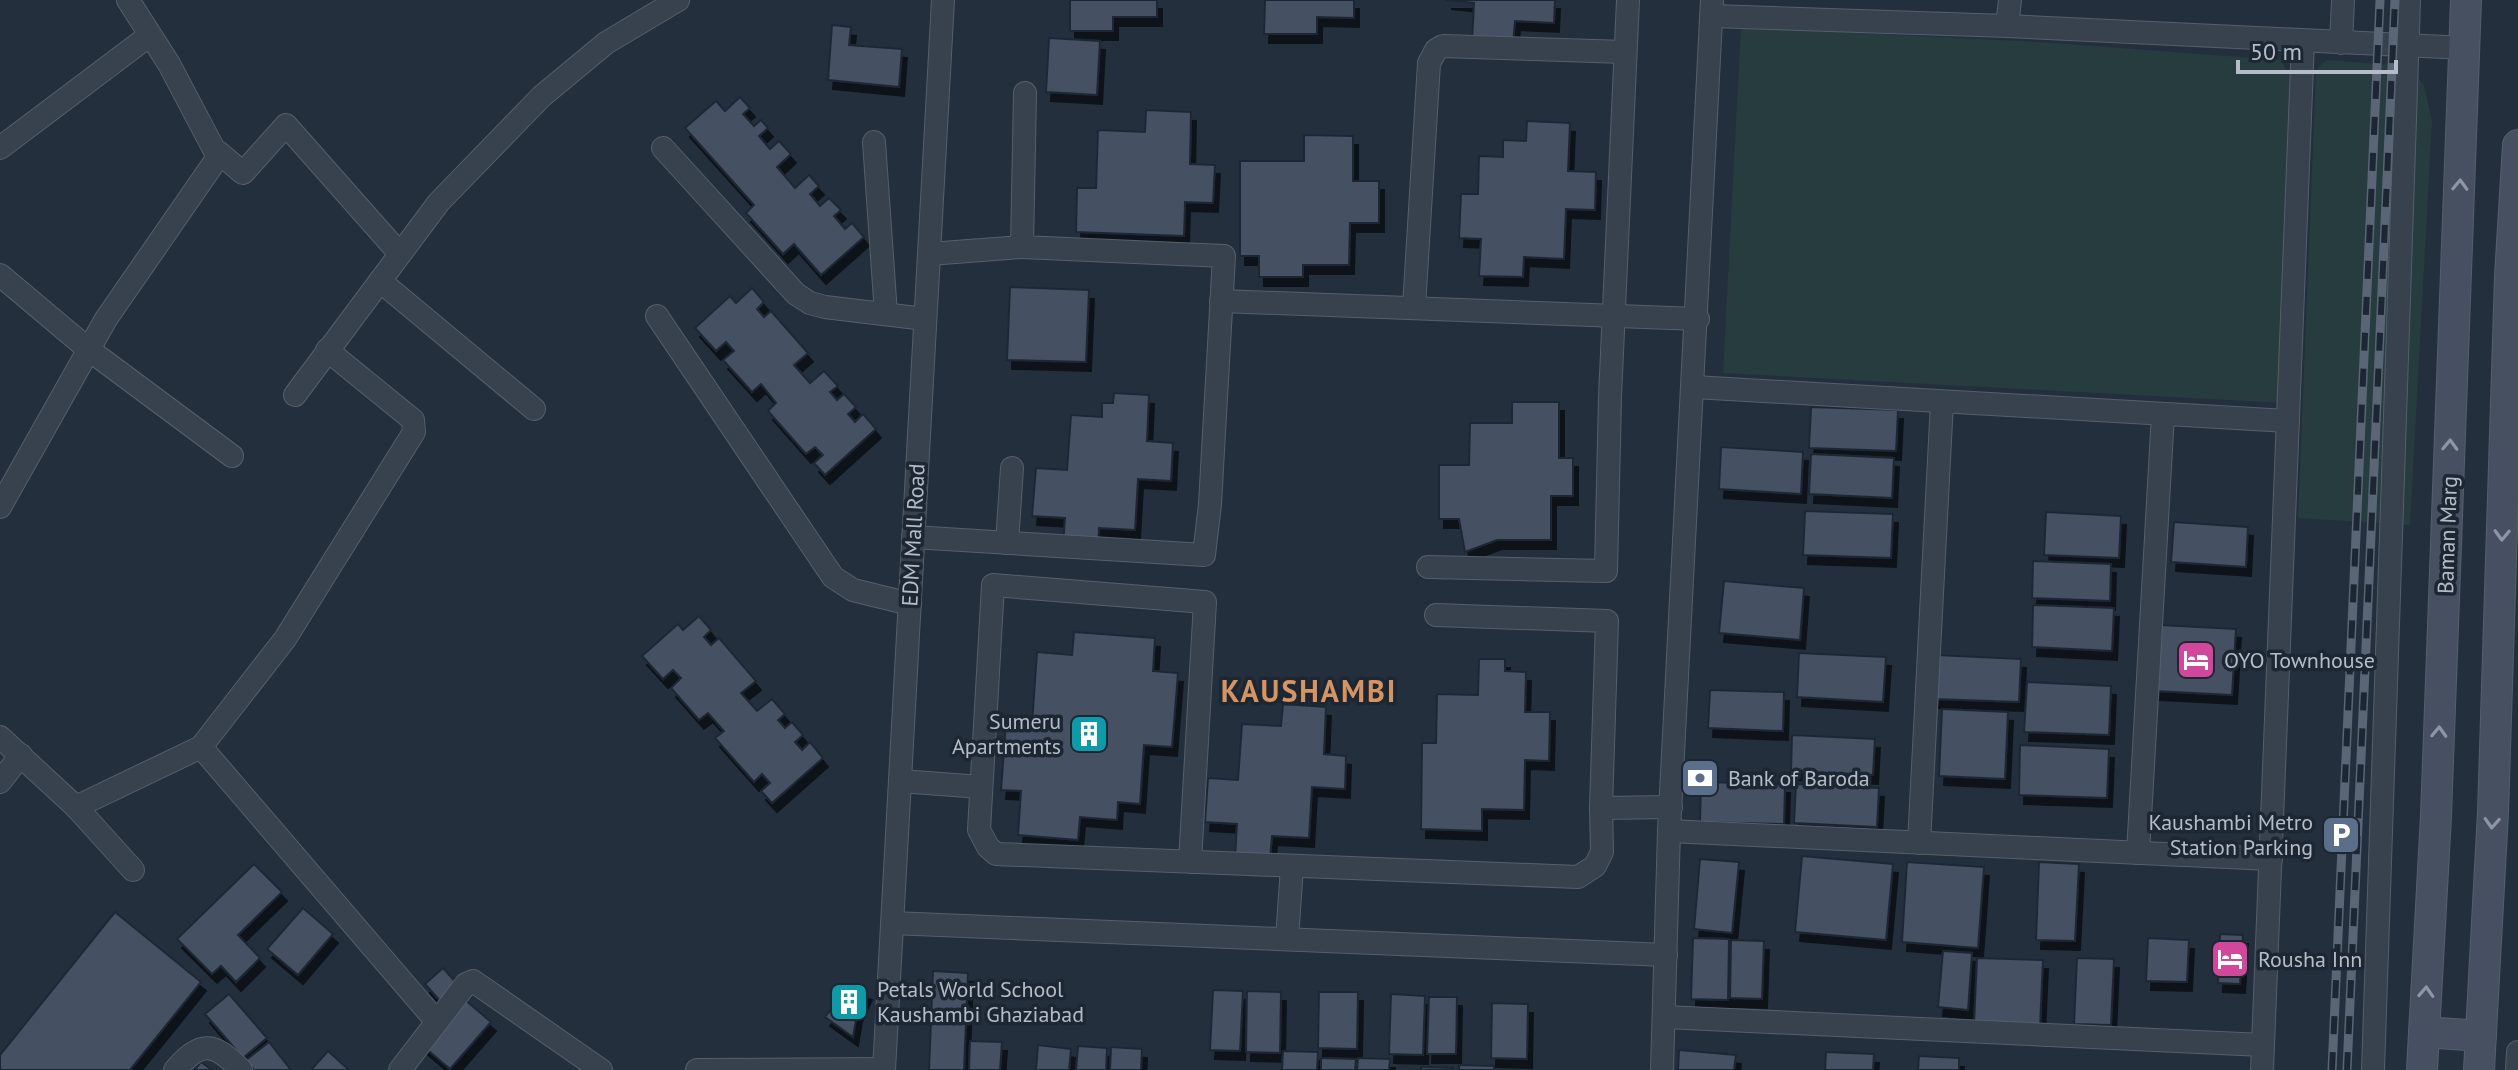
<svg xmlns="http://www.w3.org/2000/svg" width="2518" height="1070" font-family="'PT Sans',sans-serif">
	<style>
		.green { fill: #263c3f }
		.building { fill: #455162; stroke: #1f2835; stroke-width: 2; filter: url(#shadow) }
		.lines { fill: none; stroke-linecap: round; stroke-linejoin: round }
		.minor-casing { stroke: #565f6c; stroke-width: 24 }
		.secondary-casing { stroke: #565f6c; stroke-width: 32 }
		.minor { stroke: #38414e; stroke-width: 22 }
		.secondary { stroke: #465061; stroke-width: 30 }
		.rail-casing { stroke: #5a6575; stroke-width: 9 }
		.rail { stroke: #1d2633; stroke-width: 6; stroke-dasharray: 18; stroke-linecap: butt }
		.oneway { stroke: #8e96a5 }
		.labels { text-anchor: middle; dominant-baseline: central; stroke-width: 7; stroke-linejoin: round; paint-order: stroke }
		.street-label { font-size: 22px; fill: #b4bcc9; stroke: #1d2633 }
		.poi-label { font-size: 22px; fill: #b4bcc9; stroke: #1d2633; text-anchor: start }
		.district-label { font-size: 30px; font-weight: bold; letter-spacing: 2px; fill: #d59563; stroke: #1d2633 }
	</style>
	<defs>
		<filter id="shadow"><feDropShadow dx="5" dy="9" stdDeviation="0" flood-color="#0009"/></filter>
	</defs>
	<rect width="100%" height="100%" fill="#242f3e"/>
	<g class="green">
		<polygon points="1741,27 2039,42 2281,60 2297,90 2284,403 1723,373"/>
		<polygon points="2326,60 2407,66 2424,85 2432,121 2410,525 2298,518 2316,70"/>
	</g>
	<g class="building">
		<polygon points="1070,0 1157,0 1157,17 1113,17 1113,31 1070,31"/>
		<polygon points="1265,0 1354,0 1354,18 1317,17 1317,34 1264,34"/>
		<polygon points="1446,0 1555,0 1554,23 1515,21 1513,43 1472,41 1474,3"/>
		<polygon points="832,25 851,27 849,45 902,49 899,87 828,80"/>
		<polygon points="1049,38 1100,41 1097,95 1046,92"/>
		<polygon points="740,97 750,108 743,114 754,126 761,120 768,128 759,136 770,149 779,141 791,154 777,167 795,188 809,175 819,186 810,194 820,206 829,198 841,210 834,216 845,229 852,223 864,237 821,275 794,244 783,254 746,213 754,205 685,128 716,101 725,111"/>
		<polygon points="1146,110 1191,112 1190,164 1215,165 1213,203 1185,202 1184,236 1076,232 1077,188 1096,188 1098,130 1145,132"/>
		<polygon points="1527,121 1570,123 1568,171 1596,172 1595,210 1566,209 1564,259 1524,257 1523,277 1479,276 1481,239 1459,238 1461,194 1478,194 1479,156 1503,157 1503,140 1526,141"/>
		<polygon points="1304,135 1353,136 1353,181 1379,181 1379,223 1350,223 1349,265 1303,265 1303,277 1259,277 1259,256 1240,256 1240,161 1304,161"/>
		<polygon points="1010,287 1089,290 1086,362 1007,360"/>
		<polygon points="752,288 764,302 757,309 764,317 771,311 808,353 794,365 810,383 824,371 838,386 830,392 837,400 844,394 856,407 848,414 855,422 863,414 876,429 825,475 814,463 823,455 815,447 806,454 768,411 776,403 761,384 752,392 723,360 734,351 726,342 716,351 695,328 730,296 736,303"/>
		<polygon points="1114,393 1149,395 1147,441 1173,443 1171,481 1138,479 1135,530 1099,528 1098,547 1063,545 1065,518 1032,516 1036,468 1067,470 1071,415 1102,417 1102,403 1113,403"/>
		<polygon points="1512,402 1559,402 1559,458 1573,458 1573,496 1551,496 1551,540 1497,540 1465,552 1459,519 1439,519 1439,465 1469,465 1470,423 1512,423"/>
		<polygon points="1811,407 1898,410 1896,451 1809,448"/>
		<polygon points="1721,447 1803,452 1801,494 1719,489"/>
		<polygon points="1811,454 1894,458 1892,498 1809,494"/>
		<polygon points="1805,511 1893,514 1891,558 1803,555"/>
		<polygon points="2046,512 2121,516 2119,558 2044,555"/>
		<polygon points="2174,522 2248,527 2246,567 2171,562"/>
		<polygon points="2033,561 2111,564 2110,601 2032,598"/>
		<polygon points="1724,581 1804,588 1800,640 1719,633"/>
		<polygon points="2033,605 2114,608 2112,651 2032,647"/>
		<polygon points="699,616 711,630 704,637 711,645 719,638 756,681 741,693 757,711 772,699 785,714 778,720 785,728 792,722 803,735 795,742 802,750 810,742 823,758 772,803 761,791 770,783 762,774 754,782 715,738 724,731 708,713 699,720 671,688 681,678 673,670 663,679 642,656 678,624 683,630"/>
		<polygon points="2160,625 2236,629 2232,695 2155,691"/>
		<polygon points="1074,632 1155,638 1153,671 1178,673 1172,747 1144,745 1140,804 1118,802 1117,820 1080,817 1078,840 1018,835 1021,791 1001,790 1006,722 1032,724 1037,652 1072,655"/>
		<polygon points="1799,653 1886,657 1883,702 1797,697"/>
		<polygon points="1936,655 2021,659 2019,702 1934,699"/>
		<polygon points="1479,659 1505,659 1505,671 1526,672 1525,712 1550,712 1549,761 1525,760 1524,810 1482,809 1482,831 1421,829 1422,743 1436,743 1437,694 1478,695"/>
		<polygon points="2027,682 2111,686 2109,735 2024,732"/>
		<polygon points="1710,690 1784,692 1783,731 1708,728"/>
		<polygon points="1283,704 1326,707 1324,754 1346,756 1345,789 1312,787 1309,838 1272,836 1270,859 1235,857 1237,824 1205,822 1208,778 1238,780 1242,724 1281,726"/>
		<polygon points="1942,709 2008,712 2005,779 1939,776"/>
		<polygon points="1792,735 1875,739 1873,775 1791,771"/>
		<polygon points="2020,745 2109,749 2107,798 2019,795"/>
		<polygon points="1701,782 1785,784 1784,824 1700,822"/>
		<polygon points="1796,784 1879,788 1877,827 1794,823"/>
		<polygon points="1802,856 1893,864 1886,940 1795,932"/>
		<polygon points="1700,859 1739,862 1732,933 1694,929"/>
		<polygon points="1907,862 1984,867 1978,948 1902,942"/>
		<polygon points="2039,862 2079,864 2075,941 2036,940"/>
		<polygon points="254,864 282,892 238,935 260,958 236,982 221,966 212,974 177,939"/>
		<polygon points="303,908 333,934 298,975 267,949"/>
		<polygon points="115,912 201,982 130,1070 0,1070 0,1055"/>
		<polygon points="2220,934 2243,935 2240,984 2218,983"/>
		<polygon points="1693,938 1729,939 1728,1000 1691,999"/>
		<polygon points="2148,938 2189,940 2187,982 2146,981"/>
		<polygon points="1731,940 1764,941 1762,999 1730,998"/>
		<polygon points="1943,951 1972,953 1968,1010 1938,1007"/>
		<polygon points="1977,958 2043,960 2040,1027 1974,1024"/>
		<polygon points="2077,958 2114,959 2111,1025 2074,1024"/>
		<polygon points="443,968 460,987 442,1003 425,984"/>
		<polygon points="933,971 968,973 964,1070 929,1070"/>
		<polygon points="849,987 867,991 857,1013 853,1037 825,1017"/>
		<polygon points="1213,990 1243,991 1240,1051 1210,1050"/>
		<polygon points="1247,991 1281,992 1280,1053 1246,1052"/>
		<polygon points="1319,992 1358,992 1357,1049 1318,1048"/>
		<polygon points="229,994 267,1038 243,1058 205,1014"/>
		<polygon points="1391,994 1425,996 1423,1055 1389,1054"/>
		<polygon points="1429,997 1457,997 1456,1054 1427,1054"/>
		<polygon points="464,999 491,1022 450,1069 423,1046"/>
		<polygon points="1492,1003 1528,1004 1527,1059 1491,1058"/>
		<polygon points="970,1041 1002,1042 1000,1070 969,1070"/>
		<polygon points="269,1042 291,1070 254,1070 246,1060"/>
		<polygon points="1038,1045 1071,1049 1069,1070 1036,1070"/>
		<polygon points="1078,1046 1107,1048 1106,1070 1076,1070"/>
		<polygon points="1111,1047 1142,1049 1141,1070 1110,1070"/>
		<polygon points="1679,1050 1736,1055 1734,1070 1678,1070"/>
		<polygon points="328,1051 349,1070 311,1070"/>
		<polygon points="1283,1051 1318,1052 1317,1070 1282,1070"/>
		<polygon points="1826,1052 1874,1054 1873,1070 1825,1070"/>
		<polygon points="1919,1056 1959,1058 1959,1070 1918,1070"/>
		<polygon points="1321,1058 1356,1059 1355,1070 1321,1070"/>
		<polygon points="1358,1058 1390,1059 1389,1070 1357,1070"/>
		<polygon points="201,1062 212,1070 195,1070"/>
		<polygon points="1459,1065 1494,1066 1494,1070 1459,1070"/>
		<polygon points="1421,1067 1453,1068 1453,1070 1421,1070"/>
	</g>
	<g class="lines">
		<g class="minor-casing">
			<g id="minor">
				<polyline points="1712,16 2007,26 2466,48"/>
				<polyline points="2007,26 2010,0"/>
				<polyline points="2341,43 2343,0"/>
				<polyline points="874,142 886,314"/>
				<polyline points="0,148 150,35"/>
				<polyline points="663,148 796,294 810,303 825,307 925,319"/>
				<polyline points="218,152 243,173 286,125 400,254"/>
				<polyline points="929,254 1022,247"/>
				<polyline points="0,275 88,349 232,456"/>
				<polyline points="380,281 534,409"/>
				<polyline points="1221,301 1698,319"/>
				<polyline points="1414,307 1429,63 1436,50 1443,46 1625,52"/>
				<polyline points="657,316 833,577 853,590 910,604"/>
				<polyline points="1694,387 2288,421"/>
				<polyline points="295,395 439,202 542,96 606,43 678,0"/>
				<polyline points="0,507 106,319 218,157 169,64 128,0"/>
				<polyline points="913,537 1204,555 1210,504 1224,256 1022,247 1025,93"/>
				<polyline points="1007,543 1012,468"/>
				<polyline points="1428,567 1606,571 1610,397 1628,0"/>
				<polyline points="0,737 76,807 133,870"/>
				<polyline points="201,747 437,1022"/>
				<polyline points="900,781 981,787"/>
				<polyline points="0,782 21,755"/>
				<polyline points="76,807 201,747 285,639 414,432 413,420 327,350"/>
				<polyline points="1601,808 1671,807"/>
				<polyline points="1669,831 2271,859"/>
				<polyline points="1919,843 1942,402"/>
				<polyline points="2138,853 2163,414"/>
				<path d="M 1190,862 L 1205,602 L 993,585 L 979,830 L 988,847 L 996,854 C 1190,863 1384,870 1578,877 L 1595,866 L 1602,852 L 1601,808 L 1607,621 L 1436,615"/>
				<polyline points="892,923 1666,955"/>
				<polyline points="1287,939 1292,867"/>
				<polyline points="1665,1017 2263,1045"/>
				<path d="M 175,1070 C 201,1040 214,1042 241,1070"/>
				<polyline points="400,1070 466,984 473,981 601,1070"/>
				<polyline points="697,1070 884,1069"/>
				<polyline points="884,1070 943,0"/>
				<polyline points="1662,1070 1669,831 1712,0"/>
				<polyline points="2262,1070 2303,41"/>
				<polyline points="2373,1070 2409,0"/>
				<polyline points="2517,1070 2518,1052"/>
			</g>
		</g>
		<g class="secondary-casing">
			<g id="secondary">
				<polyline points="2424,1032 2481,1036"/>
				<polyline points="2422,1070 2436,816 2466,0"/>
				<polyline points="2479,1070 2493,812 2510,276 2518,145"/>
			</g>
		</g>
		<use href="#minor" class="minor"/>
		<use href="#secondary" class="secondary"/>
		<g class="rail-casing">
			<g id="rail">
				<polyline points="2332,1070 2380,0"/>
				<polyline points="2347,1070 2395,0"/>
			</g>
		</g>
		<use href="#rail" class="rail"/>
	</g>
	<defs><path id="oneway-chevron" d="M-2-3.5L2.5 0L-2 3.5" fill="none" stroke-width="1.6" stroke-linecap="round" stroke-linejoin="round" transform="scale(2)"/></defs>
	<g class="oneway">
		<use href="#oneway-chevron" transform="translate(2460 185) rotate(-88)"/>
		<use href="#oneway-chevron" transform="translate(2450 445) rotate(-88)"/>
		<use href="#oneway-chevron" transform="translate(2502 535) rotate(92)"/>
		<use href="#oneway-chevron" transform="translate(2439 732) rotate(-88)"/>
		<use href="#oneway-chevron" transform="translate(2492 823) rotate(93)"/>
		<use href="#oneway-chevron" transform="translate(2426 992) rotate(-87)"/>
	</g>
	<defs>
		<g id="hotel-square" transform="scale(2)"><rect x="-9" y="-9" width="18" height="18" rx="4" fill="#d1479c" stroke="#1d2633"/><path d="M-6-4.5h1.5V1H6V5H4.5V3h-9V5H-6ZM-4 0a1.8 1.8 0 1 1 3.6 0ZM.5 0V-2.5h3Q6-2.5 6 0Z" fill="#fff"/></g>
		<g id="building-square" transform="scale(2)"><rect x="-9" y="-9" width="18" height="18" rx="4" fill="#0f9aa8" stroke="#1d2633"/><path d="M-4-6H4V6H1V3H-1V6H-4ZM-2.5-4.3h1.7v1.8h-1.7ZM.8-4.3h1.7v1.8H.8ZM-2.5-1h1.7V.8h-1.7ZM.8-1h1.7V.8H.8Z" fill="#fff"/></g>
		<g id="bank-square" transform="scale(2)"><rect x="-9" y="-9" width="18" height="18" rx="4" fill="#5c6f8a" stroke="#1d2633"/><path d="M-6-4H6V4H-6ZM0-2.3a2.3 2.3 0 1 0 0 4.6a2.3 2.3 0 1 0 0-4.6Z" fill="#fff"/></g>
		<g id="parking-square" transform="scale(2)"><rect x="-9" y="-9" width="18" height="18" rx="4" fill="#5c6f8a" stroke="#1d2633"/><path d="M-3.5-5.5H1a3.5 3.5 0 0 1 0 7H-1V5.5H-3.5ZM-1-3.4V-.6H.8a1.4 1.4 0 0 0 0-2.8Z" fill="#fff"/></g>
	</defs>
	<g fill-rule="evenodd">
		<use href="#hotel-square" x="2196" y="660"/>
		<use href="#building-square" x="1089" y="734"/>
		<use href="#bank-square" x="1700" y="778"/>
		<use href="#parking-square" x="2341" y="835"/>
		<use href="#hotel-square" x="2230" y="959"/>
		<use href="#building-square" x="849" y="1002"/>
	</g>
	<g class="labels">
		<g class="street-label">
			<text transform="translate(913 535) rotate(-87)">EDM Mall Road</text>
			<text transform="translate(2447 535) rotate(-88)">Baman Marg</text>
		</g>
		<g class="poi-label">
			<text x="2224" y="660">OYO Townhouse</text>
			<text x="1061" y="721" text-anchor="end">Sumeru<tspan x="1061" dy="25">Apartments</tspan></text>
			<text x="1728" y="778">Bank of Baroda</text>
			<text x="2313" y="822" text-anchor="end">Kaushambi Metro<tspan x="2313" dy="25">Station Parking</tspan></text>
			<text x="2258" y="959">Rousha Inn</text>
			<text x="877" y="989">Petals World School<tspan x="877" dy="25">Kaushambi Ghaziabad</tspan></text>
		</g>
		<g class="district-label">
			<text x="1309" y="690">KAUSHAMBI</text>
		</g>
	</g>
	<path d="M2238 60v12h158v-12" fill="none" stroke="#b4bcc9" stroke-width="4"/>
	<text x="2250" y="60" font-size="24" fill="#b4bcc9" stroke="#1d2633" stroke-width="6" paint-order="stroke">50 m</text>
</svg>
